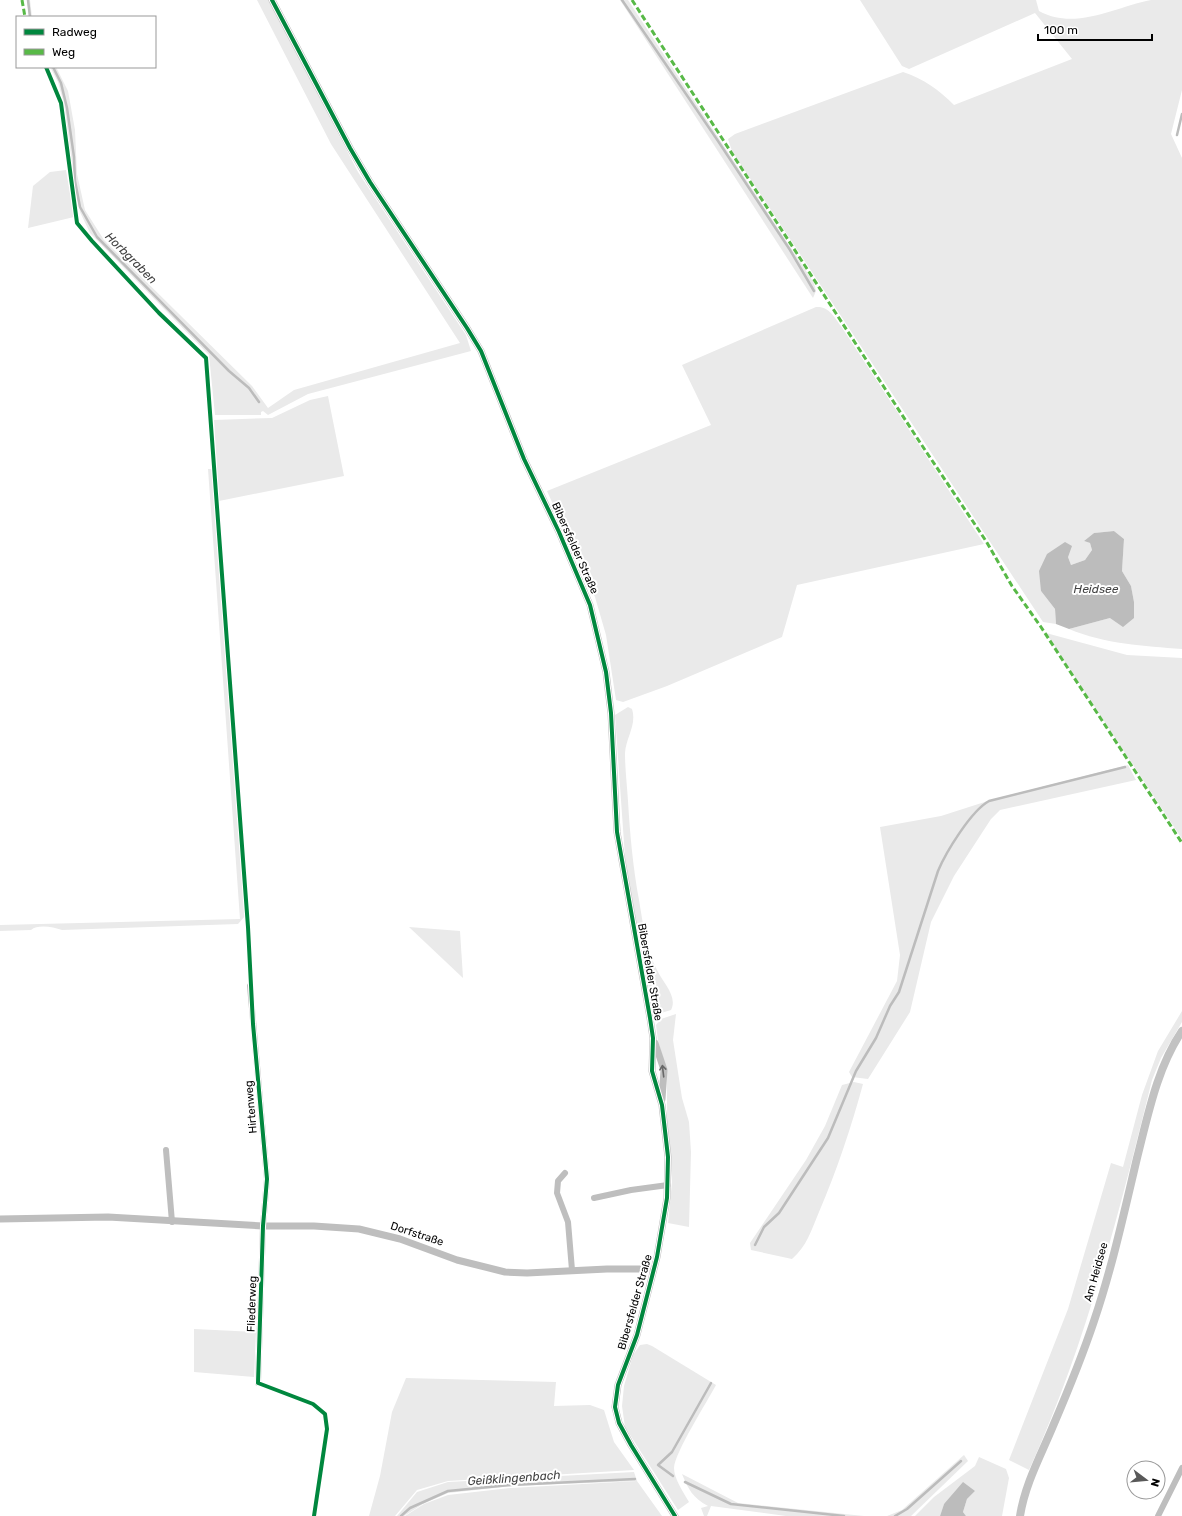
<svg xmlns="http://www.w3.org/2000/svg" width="1182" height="1516" font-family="Rubik,sans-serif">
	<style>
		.green { fill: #eaeaea }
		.water { fill: #bcbcbc }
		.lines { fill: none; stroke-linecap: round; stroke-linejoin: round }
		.stream { stroke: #bcbcbc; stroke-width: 2.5 }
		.minor { stroke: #bebebe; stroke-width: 6 }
		.tertiary { stroke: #bebebe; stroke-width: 7 }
		.secondary { stroke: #c2c2c2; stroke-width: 8 }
		.quiet { stroke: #58b947; stroke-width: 3; stroke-dasharray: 6 3; stroke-linecap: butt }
		.cycleway-casing { stroke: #fff; stroke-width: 6 }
		.cycleway { stroke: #00873e; stroke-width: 4 }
		.oneway { stroke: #686868 }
		.labels { text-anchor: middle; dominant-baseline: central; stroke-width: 4; stroke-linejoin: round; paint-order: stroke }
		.street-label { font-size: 11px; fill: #000; stroke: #fff }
		.water-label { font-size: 12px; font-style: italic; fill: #414141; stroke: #fff }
	</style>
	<rect width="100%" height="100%" fill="#fff"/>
	<g class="green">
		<polygon points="27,0 30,0 32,17 29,17"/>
		<polygon points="257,0 269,0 358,172 466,335 471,351 308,394 268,415 263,411 261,412 261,415 215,415 209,355 90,233 80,212 73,182 64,104 58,82 50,67 56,67 68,91 75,130 77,174 85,210 104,240 252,386 268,408 294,390 460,343 331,144"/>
		<polygon points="620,0 628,0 814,283 816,291 813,298"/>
		<path d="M 860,0 L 1036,0 L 1039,11 C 1075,31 1115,7 1151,0 C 1161,0 1172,0 1182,0 L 1182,90 L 1171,134 L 1182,158 L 1182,649 C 1144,646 1105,644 1069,629 L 1110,618 L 1134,602 L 1131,586 L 1122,571 L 1124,539 L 1114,531 L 1094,533 L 1084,541 L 1090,543 L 1092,550 L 1085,560 L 1071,565 L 1068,557 L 1041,591 L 1055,609 L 1056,624 L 1043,622 L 732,151 L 728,139 L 735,134 L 903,72 C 924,79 939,90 954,105 L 1072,59 L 1035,13 L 909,69 L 902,66 Z"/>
		<polygon points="66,170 74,217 28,228 33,186 50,172"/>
		<path d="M 816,307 C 829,306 834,317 841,326 L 984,544 L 797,585 L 782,637 L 667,686 L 623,702 L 616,700 L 606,635 L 595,597 L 547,491 L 711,425 L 682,365 Z"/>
		<polygon points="328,396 344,476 219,501 214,420 272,418 310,400"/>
		<path d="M 208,469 L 213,469 L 245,916 L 238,924 L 62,930 C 53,927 38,924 31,930 L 0,931 L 0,925 L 240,919 Z"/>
		<polygon points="1046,633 1127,655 1182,658 1182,839"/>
		<path d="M 628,707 L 632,709 C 637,725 626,737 625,753 C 625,769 627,785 628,801 C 630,835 633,867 639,900 C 643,924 646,949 657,970 C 663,983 678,996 671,1010 L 661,1013 L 653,1009 L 626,871 L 615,715 Z"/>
		<polygon points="1128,765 1136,780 1000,810 991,819 954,876 931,922 910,1012 868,1079 852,1077 849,1072 897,981 900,955 880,827 941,816 994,799"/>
		<polygon points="409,927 460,931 463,978"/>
		<path d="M 1182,1011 L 1182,1022 L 1161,1058 L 1152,1080 C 1119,1213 1086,1345 1029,1470 L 1009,1460 L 1068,1309 L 1111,1163 L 1123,1167 L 1142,1095 L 1158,1051 Z"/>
		<polygon points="676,1014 673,1040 682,1098 689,1122 691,1152 689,1227 668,1223 672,1182 667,1124 667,1071 658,1041 656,1025 661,1019"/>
		<path d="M 854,1082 L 863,1084 C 851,1128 837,1170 819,1212 C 811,1231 807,1246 792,1259 L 751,1250 L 750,1243 L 806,1160 L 825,1126 L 842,1085 Z"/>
		<polygon points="194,1329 256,1332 254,1377 194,1372"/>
		<path d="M 647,1344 L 652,1346 L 716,1385 C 707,1402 675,1452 674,1468 C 674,1479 684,1493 689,1502 L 678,1510 L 625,1427 L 622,1406 L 624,1386 L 633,1355 L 640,1345 Z"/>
		<polygon points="406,1378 556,1382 554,1406 590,1405 604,1410 614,1442 634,1470 448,1481 417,1490 395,1516 369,1516 380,1476 392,1412"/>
		<polygon points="964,1455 968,1461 911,1516 887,1516 902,1510"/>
		<polygon points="979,1457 1006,1469 1009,1478 1002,1516 966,1516 963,1512 967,1499 975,1491 944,1504 940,1516 915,1516 934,1497 975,1466"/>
		<polygon points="634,1472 637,1481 512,1486 448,1493 423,1504 404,1516 397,1516 417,1492 448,1482"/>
		<path d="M 682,1474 L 738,1503 L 864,1516 L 786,1516 L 711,1506 L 707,1516 L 704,1516 L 701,1508 L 708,1506 C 693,1498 688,1489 682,1474 Z"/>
		<polygon points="637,1481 662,1516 405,1516 424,1504 448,1495 511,1488"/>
	</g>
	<g class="water">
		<polygon points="1114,531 1124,539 1122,571 1131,586 1134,602 1134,618 1123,627 1110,618 1069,629 1056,624 1055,609 1041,591 1039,571 1047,554 1065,542 1072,546 1068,557 1071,565 1085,560 1092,550 1090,543 1084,541 1094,533"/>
		<polygon points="963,1482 975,1491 967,1499 963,1512 966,1516 940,1516 944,1504"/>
	</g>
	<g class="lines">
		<g class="stream">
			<polyline points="28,0 30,17"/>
			<polyline points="622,0 718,141 790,250 814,291"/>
			<polyline points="53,67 61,83 67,108 74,157 75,181 80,207 97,237 229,371 249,388 259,402"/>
			<polyline points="1177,135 1182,114"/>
			<path d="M 755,1245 L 764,1227 L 779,1213 L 828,1138 L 856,1071 L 876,1038 L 890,1006 L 899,992 L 938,871 C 946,852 971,811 989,801 L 1125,767"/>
			<polyline points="673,1476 658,1465 672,1452 711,1383"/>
			<polyline points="685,1482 731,1504 844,1516"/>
			<polyline points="401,1516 410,1508 448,1491 511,1485 635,1479"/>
			<polyline points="895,1516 907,1509 961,1461"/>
		</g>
		<g class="minor">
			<polyline points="250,986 267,1179 263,1226 258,1383"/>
			<polyline points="166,1150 172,1222"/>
			<polyline points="565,1173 558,1181 557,1193 568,1222 572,1270"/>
			<polyline points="594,1198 631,1190 668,1185"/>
			<polyline points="1158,1516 1182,1468"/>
		</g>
		<g class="tertiary">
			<polyline points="272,0 350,148 370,182 467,328 481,351 524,459 559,532 590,605 606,672 611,713 617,832 650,1018 653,1038 652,1071 662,1105 668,1157 667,1198 657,1257 637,1335 618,1385 615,1407 619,1423 631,1445 675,1516"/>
			<polyline points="655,1043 664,1070 662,1099"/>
			<polyline points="0,1219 108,1217 263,1226 314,1226 359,1229 400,1239 457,1260 505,1272 527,1273 607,1269 653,1269"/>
		</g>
		<path class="secondary" d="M 1020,1516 C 1025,1484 1041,1455 1053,1426 C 1068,1391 1082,1357 1094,1321 C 1112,1268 1124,1213 1137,1158 C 1148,1115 1157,1068 1182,1031"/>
		<g class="quiet">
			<polyline points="22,0 25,17"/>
			<polyline points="632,0 921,444 986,541 1012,586 1041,627 1182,843"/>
		</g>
		<g class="cycleway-casing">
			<g id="cycleway">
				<polyline points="272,0 350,148 370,182 467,328 481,351 524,459 559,532 590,605 606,672 611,713 617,832 650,1018 653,1038 652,1071 662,1105 668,1157 667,1198 657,1257 637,1335 618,1385 615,1407 619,1423 631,1445 675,1516"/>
				<polyline points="46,67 61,103 77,223 92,241 159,313 206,358 248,927 253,1024 267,1179 263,1226 258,1383 313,1404 325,1414 327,1429 314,1516"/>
			</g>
		</g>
		<use href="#cycleway" class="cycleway"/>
	</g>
	<defs><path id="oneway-shaft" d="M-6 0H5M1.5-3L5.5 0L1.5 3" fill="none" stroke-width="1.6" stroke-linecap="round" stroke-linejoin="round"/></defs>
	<use class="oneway" href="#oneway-shaft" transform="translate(663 1071) rotate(-97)"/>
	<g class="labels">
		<g class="street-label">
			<text transform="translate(575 548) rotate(66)">Bibersfelder Straße</text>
			<text transform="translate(650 972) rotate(80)">Bibersfelder Straße</text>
			<text transform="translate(251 1107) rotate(-95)">Hirtenweg</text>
			<text transform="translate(417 1234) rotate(18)">Dorfstraße</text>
			<text transform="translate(1096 1272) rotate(-74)">Am Heidsee</text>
			<text transform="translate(635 1302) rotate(-74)">Bibersfelder Straße</text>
			<text transform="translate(252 1304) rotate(-88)">Fliederweg</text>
		</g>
		<g class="water-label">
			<text transform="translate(131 258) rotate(45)">Horbgraben</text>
			<text x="1096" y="589">Heidsee</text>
			<text transform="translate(514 1478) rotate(-4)">Geißklingenbach</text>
		</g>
	</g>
	<rect x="16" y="16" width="140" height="52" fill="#ffffff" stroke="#999999"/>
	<rect x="24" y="29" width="20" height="6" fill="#00873e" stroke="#999999"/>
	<text x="52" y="36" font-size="12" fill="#000000">Radweg</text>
	<rect x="24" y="49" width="20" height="6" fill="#58b947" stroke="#999999"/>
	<text x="52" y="56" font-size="12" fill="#000000">Weg</text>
	<g transform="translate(1146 1480) rotate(106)"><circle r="19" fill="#ffffff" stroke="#999999"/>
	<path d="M0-3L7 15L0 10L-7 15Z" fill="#595959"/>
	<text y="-6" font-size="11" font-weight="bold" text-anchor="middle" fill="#000000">N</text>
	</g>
	<path d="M1038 34v6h114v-6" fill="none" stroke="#000000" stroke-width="2"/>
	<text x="1044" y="34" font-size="12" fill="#000000" stroke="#ffffff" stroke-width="3" paint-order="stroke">100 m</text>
</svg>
